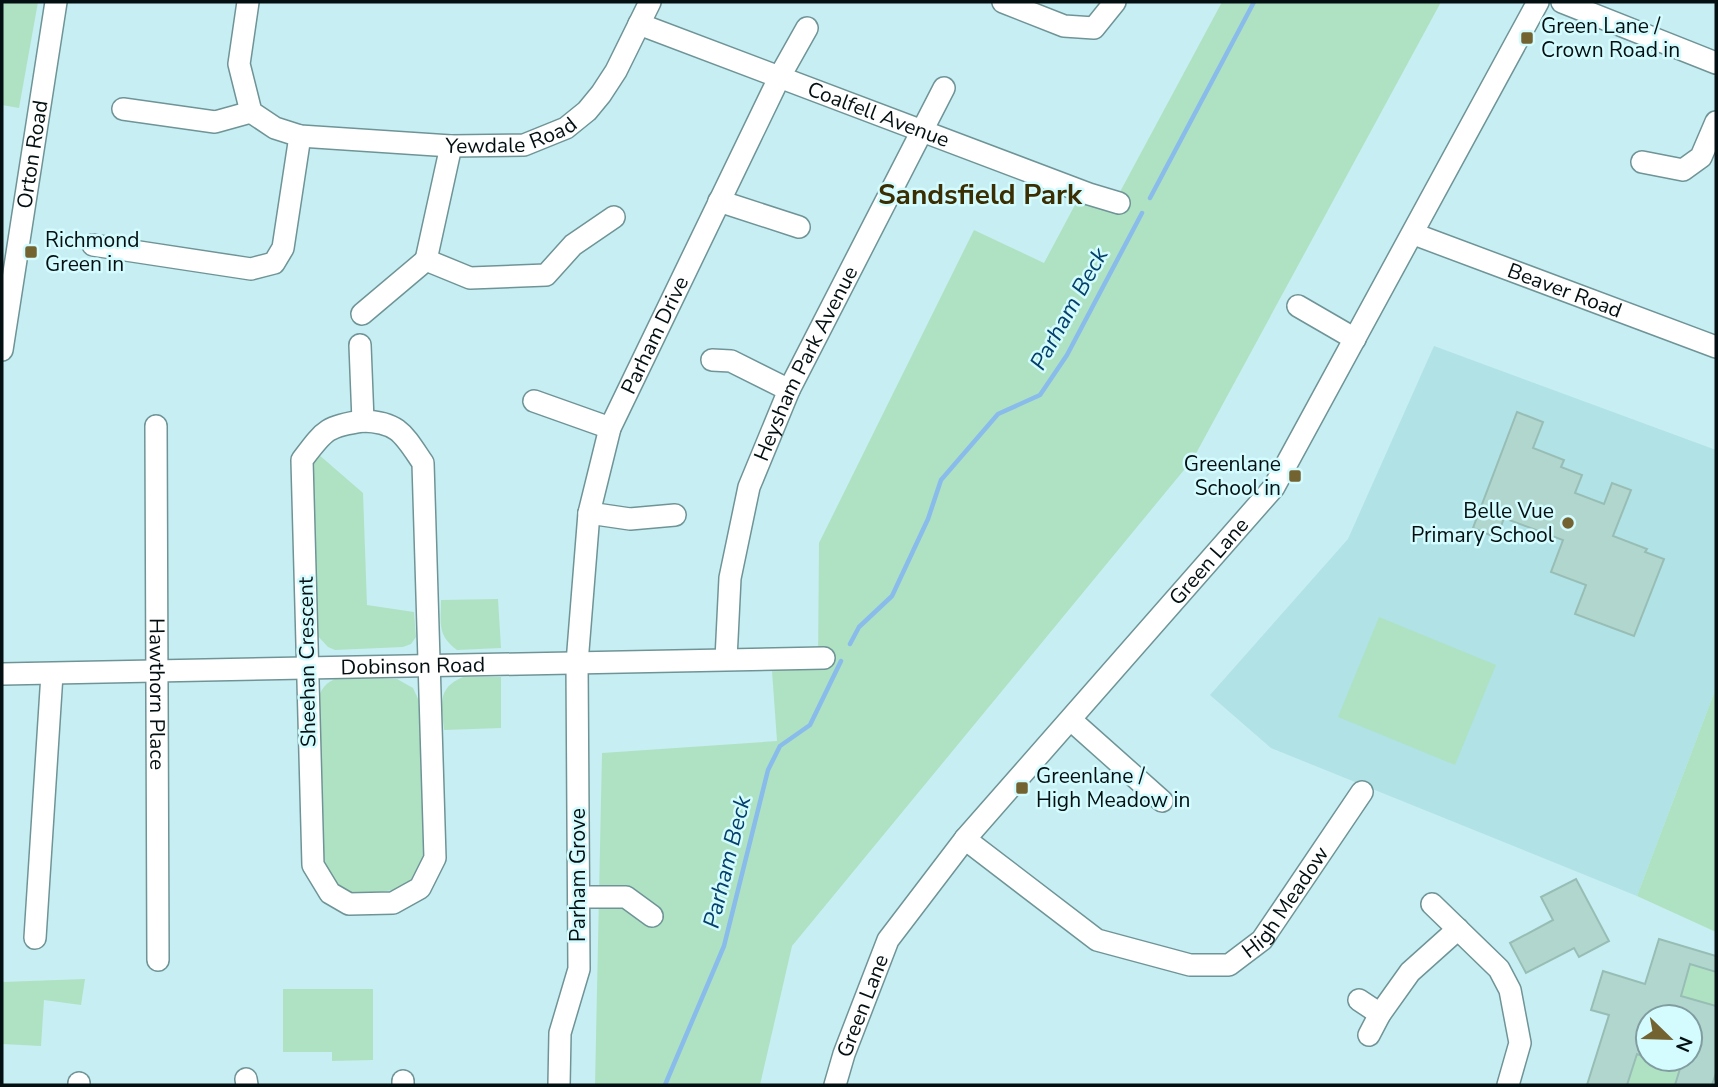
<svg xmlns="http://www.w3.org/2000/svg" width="1718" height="1087" font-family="'Nunito Sans',sans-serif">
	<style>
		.built { fill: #b0e2e6 }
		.green { fill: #afe2c3 }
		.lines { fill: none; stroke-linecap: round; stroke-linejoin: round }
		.stream { stroke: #89bcea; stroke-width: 4.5 }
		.building { fill: #b1d6ce; stroke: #98bdb5; stroke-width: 2 }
		.minor-casing { stroke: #6f9497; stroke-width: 24 }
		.minor { stroke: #fff; stroke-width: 21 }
		.poi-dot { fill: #736331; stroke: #d4fcff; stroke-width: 2.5 }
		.labels { text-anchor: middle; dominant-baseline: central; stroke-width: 5; stroke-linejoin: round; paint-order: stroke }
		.poi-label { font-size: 21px; fill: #030f11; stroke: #d4fcff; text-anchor: start }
		.street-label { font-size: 21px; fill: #030f11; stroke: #d4fcff }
		.water-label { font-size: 23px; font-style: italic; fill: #04406b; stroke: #d4fcff }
		.district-label { font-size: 28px; font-weight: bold; fill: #3b2e03; stroke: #d4fcff }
	</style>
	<rect width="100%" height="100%" fill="#c7eef2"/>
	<polygon class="built" points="1434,346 1716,450 1716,688 1637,896 1271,748 1210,695 1348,539"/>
	<g class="green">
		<polygon points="2,2 38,2 19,108 2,105"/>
		<polygon points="1222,2 1441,2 1193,459 792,946 760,1085 595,1085 602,753 777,741 772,671 818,664 819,543 974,230 1044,263 1077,201 1114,203"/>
		<polygon points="318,454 363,493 367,605 414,612 416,637 411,644 403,647 335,650 328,647 317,635 311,474 313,462"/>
		<path d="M 498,599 L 501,648 L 457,650 C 437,635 441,624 441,600 Z"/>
		<polygon points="1379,617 1496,665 1455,765 1338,717"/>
		<path d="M 463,677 L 501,677 L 501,728 L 444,730 C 442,706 436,688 463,677 Z"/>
		<path d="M 339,678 L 397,679 L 413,688 L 419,701 L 424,862 L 419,874 L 401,889 L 356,895 L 343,890 L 333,880 L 322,855 L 317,701 C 321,689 326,681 339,678 Z"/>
		<polygon points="1716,688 1716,932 1637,896"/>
		<polygon points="1690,964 1716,972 1716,1006 1680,999"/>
		<polygon points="85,979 81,1005 44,1000 41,1046 2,1044 2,982"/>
		<polygon points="283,989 373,989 373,1060 332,1061 332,1052 283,1052"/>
		<polygon points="1637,1054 1648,1059 1683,1059 1675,1085 1627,1085"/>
	</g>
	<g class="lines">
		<g class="stream">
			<polyline points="1150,198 1254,2"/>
			<polyline points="850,644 859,627 892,596 928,519 941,480 998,414 1040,395 1067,355 1142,213"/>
			<polyline points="665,1085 724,946 768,770 780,746 810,725 841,661"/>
		</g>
	</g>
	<g class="building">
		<polygon points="1517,412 1543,422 1533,448 1564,460 1561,467 1582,475 1575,493 1604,504 1612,483 1631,490 1613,536 1647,549 1645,552 1664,559 1634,636 1575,614 1586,585 1551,572 1563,540 1504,518 1497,538 1473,528"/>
		<polygon points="1576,879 1609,941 1579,957 1574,948 1526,973 1510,943 1553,920 1541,897"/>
		<polygon points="1659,939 1716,956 1716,972 1690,964 1681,996 1716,1006 1716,1073 1712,1085 1675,1085 1683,1059 1690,1059 1694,1036 1690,1035 1690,1017 1648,1017 1648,1058 1637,1054 1627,1085 1587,1085 1609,1015 1591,1010 1603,971 1645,984"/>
	</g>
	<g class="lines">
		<g class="minor-casing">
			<g id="minor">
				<path id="s1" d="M 248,2 L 239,64 L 251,112 L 275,128 L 300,136 L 451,146 L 524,145 L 566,128 L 587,111 L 601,94 L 616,71 L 650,2"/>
				<polyline points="1003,2 1064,26 1094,28 1115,2"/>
				<polyline points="1562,2 1716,63"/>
				<path id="s2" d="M 639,24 L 1089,194 L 1119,203"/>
				<polyline points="123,109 215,122 251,112"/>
				<polyline points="1642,162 1683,170 1701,157 1716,122"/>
				<polyline points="719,201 799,227"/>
				<path id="s3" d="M 1414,234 L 1716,347"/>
				<polyline points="93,245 251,269 274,263 283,248 300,136"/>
				<polyline points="426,260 451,146"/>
				<polyline points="1298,306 1355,339"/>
				<polyline points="362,314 426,260 470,278 546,275 573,245 614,217"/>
				<polyline points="360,345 363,421"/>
				<path id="s4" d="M 2,350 L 56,2"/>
				<polyline points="712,360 731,361 789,390"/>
				<polyline points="534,401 610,428"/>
				<path d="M 363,421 C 399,422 404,435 423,463 L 435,858 L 420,888 L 393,903 L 349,904 L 330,893 L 313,865 L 302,460 C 324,431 326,426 363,421 Z"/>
				<path id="s5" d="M 156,426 L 158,960"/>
				<polyline points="589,513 630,519 675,515"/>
				<path id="s6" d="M 726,659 L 730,578 L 749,487 L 789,390 L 944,88"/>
				<path id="s7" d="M 2,674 L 824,658"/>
				<polyline points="1071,720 1162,801"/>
				<path id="s8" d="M 965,839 L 1097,940 L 1190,965 L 1229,965 L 1262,940 L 1362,792"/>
				<polyline points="579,897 626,897 652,916"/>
				<polyline points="1432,904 1499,969 1510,990 1520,1043 1508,1085"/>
				<polyline points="35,938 52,674"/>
				<polyline points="1359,1000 1380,1014"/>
				<polyline points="1369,1035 1380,1014 1410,972 1458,929"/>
				<polyline points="246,1079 247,1085"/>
				<polyline points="403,1081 403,1085"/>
				<polyline points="79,1085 79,1083"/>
				<path id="s9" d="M 559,1085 L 560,1033 L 579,969 L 577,663 L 589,513 L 610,428 L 780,76 L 807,28"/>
				<path id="s10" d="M 835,1085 L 844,1054 L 888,940 L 965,839 L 1274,487 L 1538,2"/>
			</g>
		</g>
		<use href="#minor" class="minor"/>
	</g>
	<g class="poi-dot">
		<rect x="1520" y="31" width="14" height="14" rx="3.5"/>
		<rect x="24" y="245" width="14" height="14" rx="3.5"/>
		<rect x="1288" y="469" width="14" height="14" rx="3.5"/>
		<circle cx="1568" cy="523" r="7"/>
		<rect x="1015" y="781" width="14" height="14" rx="3.5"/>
	</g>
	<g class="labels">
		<g class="poi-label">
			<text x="1541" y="26">Green Lane /<tspan x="1541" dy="24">Crown Road in</tspan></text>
			<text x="45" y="240">Richmond<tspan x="45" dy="24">Green in</tspan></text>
			<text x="1281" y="464" text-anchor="end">Greenlane<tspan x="1281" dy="24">School in</tspan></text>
			<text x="1554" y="511" text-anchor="end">Belle Vue<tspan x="1554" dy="24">Primary School</tspan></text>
			<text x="1036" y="776">Greenlane /<tspan x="1036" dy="24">High Meadow in</tspan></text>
		</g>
		<g class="street-label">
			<text stroke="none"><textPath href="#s2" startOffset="256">Coalfell Avenue</textPath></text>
			<text stroke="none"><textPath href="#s1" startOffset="380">Yewdale Road</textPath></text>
			<text stroke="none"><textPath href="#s4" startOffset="198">Orton Road</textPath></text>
			<text stroke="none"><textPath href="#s3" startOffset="161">Beaver Road</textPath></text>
			<text stroke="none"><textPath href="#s9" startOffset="766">Parham Drive</textPath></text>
			<text stroke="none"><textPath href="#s6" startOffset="310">Heysham Park Avenue</textPath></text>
			<text stroke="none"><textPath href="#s10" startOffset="651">Green Lane</textPath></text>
			<text transform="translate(307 662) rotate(-91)">Sheehan Crescent</text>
			<text stroke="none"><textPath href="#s7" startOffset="411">Dobinson Road</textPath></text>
			<text stroke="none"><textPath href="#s5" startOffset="268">Hawthorn Place</textPath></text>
			<text transform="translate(578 875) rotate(-90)">Parham Grove</text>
			<text stroke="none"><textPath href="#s8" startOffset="387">High Meadow</textPath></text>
			<text stroke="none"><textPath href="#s10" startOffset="84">Green Lane</textPath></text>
		</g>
		<g class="water-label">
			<text transform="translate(1069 309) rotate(-61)">Parham Beck</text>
			<text transform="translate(727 862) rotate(-76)">Parham Beck</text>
		</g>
		<g class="district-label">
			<text x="980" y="195">Sandsfield Park</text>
		</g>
	</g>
	<rect width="1718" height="1087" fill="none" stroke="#030f11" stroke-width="7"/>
	<g transform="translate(1669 1038) rotate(113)"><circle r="33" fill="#d4fcff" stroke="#809da0" stroke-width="2"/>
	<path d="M0-5L12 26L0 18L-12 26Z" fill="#736331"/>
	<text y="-10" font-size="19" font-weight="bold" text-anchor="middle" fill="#030f11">N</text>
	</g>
</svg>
